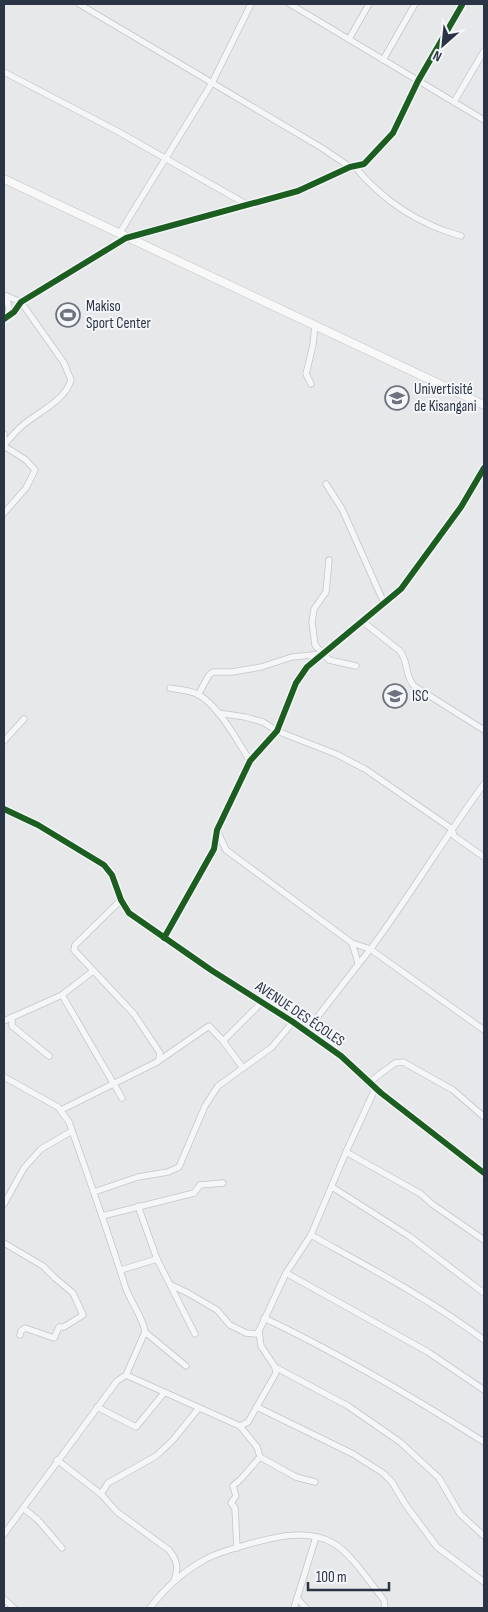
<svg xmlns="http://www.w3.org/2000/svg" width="488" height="1612" font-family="'Sofia Sans Condensed',sans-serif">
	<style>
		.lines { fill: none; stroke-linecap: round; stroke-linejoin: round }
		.minor-casing { stroke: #c4c6c8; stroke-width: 7 }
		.major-casing { stroke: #c2c5c8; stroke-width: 9 }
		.minor { stroke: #f5f6f7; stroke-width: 5.5 }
		.major { stroke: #f8f8f8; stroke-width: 8 }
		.cycleway-casing { stroke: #f4f6f9; stroke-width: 9 }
		.cycleway { stroke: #1b5e20; stroke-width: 6 }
		.labels { text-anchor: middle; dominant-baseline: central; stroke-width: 4; stroke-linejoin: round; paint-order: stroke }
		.poi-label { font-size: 15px; fill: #2b3445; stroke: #f4f6f9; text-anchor: start }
		.street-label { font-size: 15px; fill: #2b3445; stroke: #f4f6f9 }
	</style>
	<rect width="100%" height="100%" fill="#e6e8ea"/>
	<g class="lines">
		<g class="minor-casing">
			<g id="minor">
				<polyline points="79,4 322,148 350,167"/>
				<polyline points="290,4 484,120"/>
				<polyline points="349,39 369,4"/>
				<polyline points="383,60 415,4"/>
				<polyline points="4,72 117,131 246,204"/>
				<polyline points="454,102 484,51"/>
				<path d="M 355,167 C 384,202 418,224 461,236"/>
				<polyline points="119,234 212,83 251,4"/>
				<path d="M 4,295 L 21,302 L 64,363 L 71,380 C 65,401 38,412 23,425 C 16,431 10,438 4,445"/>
				<polyline points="6,296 9,308 9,316"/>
				<polyline points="4,319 14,312 21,302 126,238 298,191 350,167 364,164 393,133 418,81 462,5"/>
				<polyline points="311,384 306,374 313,345 315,325"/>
				<polyline points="4,434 4,442"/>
				<polyline points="4,446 26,460 35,470 26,488 4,513"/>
				<polyline points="326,484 342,509 384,603"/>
				<polyline points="329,560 326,592 314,609 312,622 315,645 329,660 356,666"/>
				<path d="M 362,621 L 400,651 C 409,663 404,674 414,686 L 484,730"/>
				<path d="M 170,688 C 179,690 189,690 197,694 C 218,704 238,742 250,761"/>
				<polyline points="198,695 209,675 213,672 232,672 261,667 292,657 323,654"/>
				<polyline points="218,713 245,717 263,722 277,731 336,754 365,769 452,829 454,836 484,857"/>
				<polyline points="4,741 24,719"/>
				<polyline points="4,809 38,825 104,865 112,875 121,900 129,913 211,970 293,1022 341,1056 381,1093 484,1173"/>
				<polyline points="217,830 226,850 352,943 370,949 484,1030"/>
				<polyline points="121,900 75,945 74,950 134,1014 160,1053 159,1059"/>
				<polyline points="164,938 214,849 217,830 250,761 277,731 296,683 307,667 401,589 461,507 484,468"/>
				<polyline points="352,943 358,963"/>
				<polyline points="62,995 122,1098"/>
				<polyline points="12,1017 12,1026 49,1056"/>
				<polyline points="4,1021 62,995 93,971"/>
				<path d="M 306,1032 C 328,1003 350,975 372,947 C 411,894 445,837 484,784"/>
				<polyline points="223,1041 262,1002"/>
				<path d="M 4,1077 L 58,1107 L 69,1122 C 88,1176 108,1231 125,1286 C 130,1302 143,1316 145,1332 L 126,1375 L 117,1381 L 4,1534"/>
				<polyline points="368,1083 395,1063 403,1062 453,1090 484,1117"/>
				<polyline points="61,1110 157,1062 209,1026 223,1041 243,1068"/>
				<polyline points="346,1152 421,1194 432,1204 484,1240"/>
				<polyline points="332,1187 409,1236 484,1293"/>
				<polyline points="94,1192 138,1177 168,1172 179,1167 205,1106 218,1086 272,1047 293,1022"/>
				<polyline points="4,1204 24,1168 41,1149 72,1131"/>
				<polyline points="138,1206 157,1259 195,1334"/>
				<polyline points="102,1216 194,1193 200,1185 223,1183"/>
				<path d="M 311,1235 C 370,1268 430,1299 484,1340"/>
				<polyline points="4,1243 43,1266 55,1278 73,1293 83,1315 64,1327 59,1327 54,1338 25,1328 21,1331 20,1335"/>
				<polyline points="121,1270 157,1259"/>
				<polyline points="286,1273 428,1352 484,1390"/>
				<polyline points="171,1285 188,1293 217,1310 230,1325 246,1333 256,1334 259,1331"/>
				<path d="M 264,1318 C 340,1354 413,1397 484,1442"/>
				<polyline points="145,1332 186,1366"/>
				<polyline points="275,1367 348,1406 400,1442 439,1478 460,1514 484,1536"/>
				<polyline points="126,1375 240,1426 257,1447 260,1457 296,1477 315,1482"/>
				<polyline points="97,1407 136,1427 164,1393"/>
				<polyline points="257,1407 353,1454 383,1473 392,1482 405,1504 437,1547 484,1582"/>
				<polyline points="240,1426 248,1422 276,1373 275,1367 261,1346 259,1331 286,1273 311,1235 346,1152 375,1089"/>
				<path d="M 57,1460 L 101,1494 L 117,1512 L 169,1550 C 177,1560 179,1568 174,1581"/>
				<polyline points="101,1494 108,1483 156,1456 173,1440 198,1409"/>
				<polyline points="23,1508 38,1520 62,1548"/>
				<polyline points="237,1548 235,1508 231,1503 236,1496 233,1486 241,1479 260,1457"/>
				<polyline points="297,1598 306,1608"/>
				<polyline points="4,1599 14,1608"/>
				<path d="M 150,1608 C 164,1589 183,1572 204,1560 C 212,1555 223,1552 232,1549 C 263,1540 303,1526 333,1543 C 352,1554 370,1583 384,1600 L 385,1608"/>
				<polyline points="294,1608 316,1537"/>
			</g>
		</g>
		<g class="major-casing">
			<polyline id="major" points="4,179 484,405"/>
		</g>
		<use href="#minor" class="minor"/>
		<use href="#major" class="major"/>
		<g class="cycleway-casing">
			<g id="cycleway">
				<polyline points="4,319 14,312 21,302 126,238 298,191 350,167 364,164 393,133 418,81 462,5"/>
				<polyline points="4,809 38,825 104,865 112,875 121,900 129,913 211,970 293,1022 341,1056 381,1093 484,1173"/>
				<polyline points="164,938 214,849 217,830 250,761 277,731 296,683 307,667 401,589 461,507 484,468"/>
			</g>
		</g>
		<use href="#cycleway" class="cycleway"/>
	</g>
	<defs>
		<g id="stadium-ring" transform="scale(1.25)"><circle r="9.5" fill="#f4f6f9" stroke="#6c737f" stroke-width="1.5"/><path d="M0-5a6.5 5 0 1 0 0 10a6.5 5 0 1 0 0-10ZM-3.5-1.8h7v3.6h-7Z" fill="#6c737f"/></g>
		<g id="university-ring" transform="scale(1.25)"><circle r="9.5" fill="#f4f6f9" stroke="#6c737f" stroke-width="1.5"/><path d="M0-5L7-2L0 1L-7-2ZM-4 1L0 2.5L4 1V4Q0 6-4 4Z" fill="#6c737f"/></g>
		<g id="school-ring" transform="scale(1.25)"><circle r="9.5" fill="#f4f6f9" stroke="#6c737f" stroke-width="1.5"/><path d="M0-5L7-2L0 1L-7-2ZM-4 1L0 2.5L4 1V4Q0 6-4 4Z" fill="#6c737f"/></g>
	</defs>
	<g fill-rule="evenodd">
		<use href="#stadium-ring" x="68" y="315"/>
		<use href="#university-ring" x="397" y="398"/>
		<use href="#school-ring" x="395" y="696"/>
	</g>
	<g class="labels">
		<g class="poi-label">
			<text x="86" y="306">Makiso<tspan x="86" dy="17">Sport Center</tspan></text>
			<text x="414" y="389">Univertisité<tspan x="414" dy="17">de Kisangani</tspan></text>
			<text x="412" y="696">ISC</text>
		</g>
		<g class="street-label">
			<text transform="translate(300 1014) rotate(34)">AVENUE DES ÉCOLES</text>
		</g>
	</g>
	<rect width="488" height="1612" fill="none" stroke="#2b3445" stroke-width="10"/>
	<g transform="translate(443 45) rotate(207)" stroke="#f4f6f9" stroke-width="4" paint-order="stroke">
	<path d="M0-4L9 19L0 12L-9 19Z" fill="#2b3445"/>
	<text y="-8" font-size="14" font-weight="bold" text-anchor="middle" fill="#2b3445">N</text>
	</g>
	<path d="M308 1582v8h81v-8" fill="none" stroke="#2b3445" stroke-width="2.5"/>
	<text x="316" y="1582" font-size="15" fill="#2b3445" stroke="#f4f6f9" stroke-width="4" paint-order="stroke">100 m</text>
</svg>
